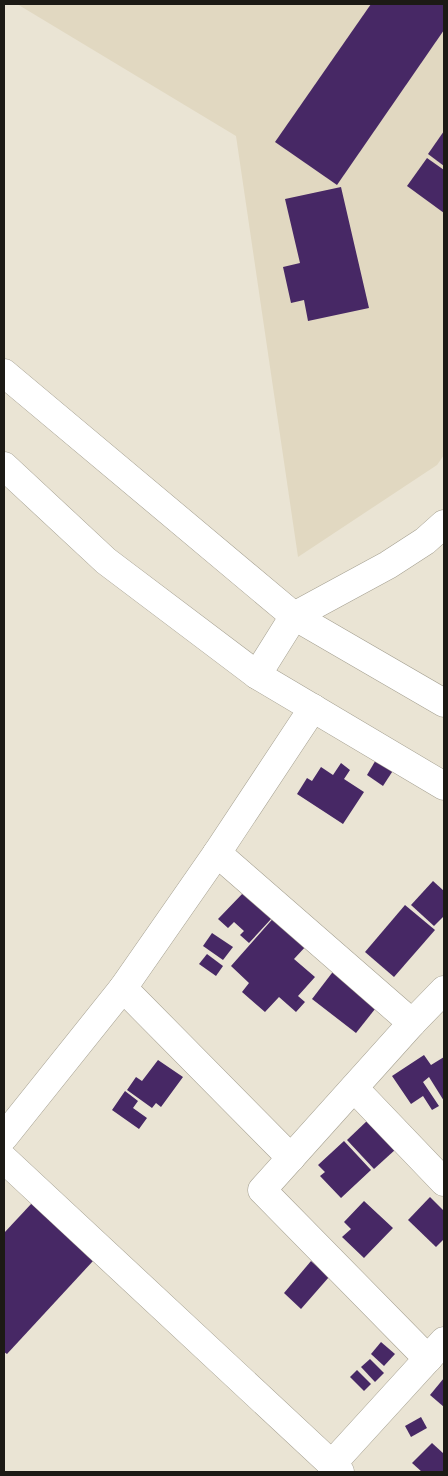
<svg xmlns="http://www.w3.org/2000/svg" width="448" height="1476" font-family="'DM Sans',sans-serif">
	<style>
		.built { fill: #e1d8c1 }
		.building { fill: #472865 }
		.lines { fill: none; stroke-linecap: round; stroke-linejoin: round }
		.minor-casing { stroke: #a5a091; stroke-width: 29 }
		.minor { stroke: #fff; stroke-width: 28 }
	</style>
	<rect width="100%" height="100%" fill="#eae4d4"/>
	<polygon class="built" points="17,4 444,4 444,455 437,465 298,557 236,136"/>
	<g class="building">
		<polygon points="371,4 444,4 444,30 337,185 275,142"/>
		<polygon points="444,131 444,166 428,154"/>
		<polygon points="427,158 444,170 444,213 407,186"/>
		<polygon points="341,187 369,308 308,321 304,300 291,303 283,267 300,263 285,199"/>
		<polygon points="377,758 394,769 383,786 367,775"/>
		<polygon points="341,763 350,770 344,779 364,792 343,824 297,794 307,778 312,781 321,767 333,775"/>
		<polygon points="433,881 444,891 444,916 434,926 411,905"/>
		<polygon points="244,892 272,918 249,943 240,935 244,931 234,922 228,928 218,919"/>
		<polygon points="405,905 435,930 394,977 365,952"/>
		<polygon points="277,914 307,945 294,959 315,977 298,996 305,1002 296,1012 279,997 265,1012 242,992 249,983 231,966"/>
		<polygon points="212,933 233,947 223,960 203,946"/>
		<polygon points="207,954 223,966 216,976 199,964"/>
		<polygon points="335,969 379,1004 356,1033 312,999"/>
		<polygon points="424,1055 431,1065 444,1057 444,1101 429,1077 423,1082 439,1106 432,1110 423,1096 411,1104 392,1076"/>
		<polygon points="158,1060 183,1077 161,1107 156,1103 152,1108 127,1090 136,1077 142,1081"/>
		<polygon points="125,1091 138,1101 133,1108 147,1118 139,1129 112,1110"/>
		<polygon points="369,1119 396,1149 374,1169 347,1140"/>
		<polygon points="344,1141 371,1170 341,1198 320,1176 325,1172 318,1165"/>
		<polygon points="430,1197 444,1211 444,1239 436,1247 408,1220"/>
		<polygon points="364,1201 393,1228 364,1258 342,1237 351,1229 344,1222"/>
		<polygon points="32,1203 93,1261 7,1354 4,1352 4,1233"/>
		<polygon points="311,1261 329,1277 301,1309 284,1293"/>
		<polygon points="381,1342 395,1354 384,1366 371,1354"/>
		<polygon points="370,1359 384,1373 375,1382 361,1367"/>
		<polygon points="357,1370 371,1384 364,1391 350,1377"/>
		<polygon points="444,1378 444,1407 430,1395"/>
		<polygon points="421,1417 427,1428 411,1437 405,1426"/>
		<polygon points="432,1443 444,1454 444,1472 422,1472 412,1463"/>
	</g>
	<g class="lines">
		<g class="minor-casing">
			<g id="minor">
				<polyline points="4,373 294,616 444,703"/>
				<polyline points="4,466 106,561 257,675 444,786"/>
				<polyline points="257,675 294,616 388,565 425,541 444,524"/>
				<polyline points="217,853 412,1023"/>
				<polyline points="123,988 291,1158"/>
				<polyline points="354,1088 444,1182"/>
				<polyline points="4,1137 123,988 217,853 313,708"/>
				<polyline points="4,1159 340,1472"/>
				<polyline points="428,1359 262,1190 412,1023 444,990"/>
				<polyline points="331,1465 444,1341"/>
			</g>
		</g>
		<use href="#minor" class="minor"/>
	</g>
	<rect width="448" height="1476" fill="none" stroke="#1c1a15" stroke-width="10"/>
</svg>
